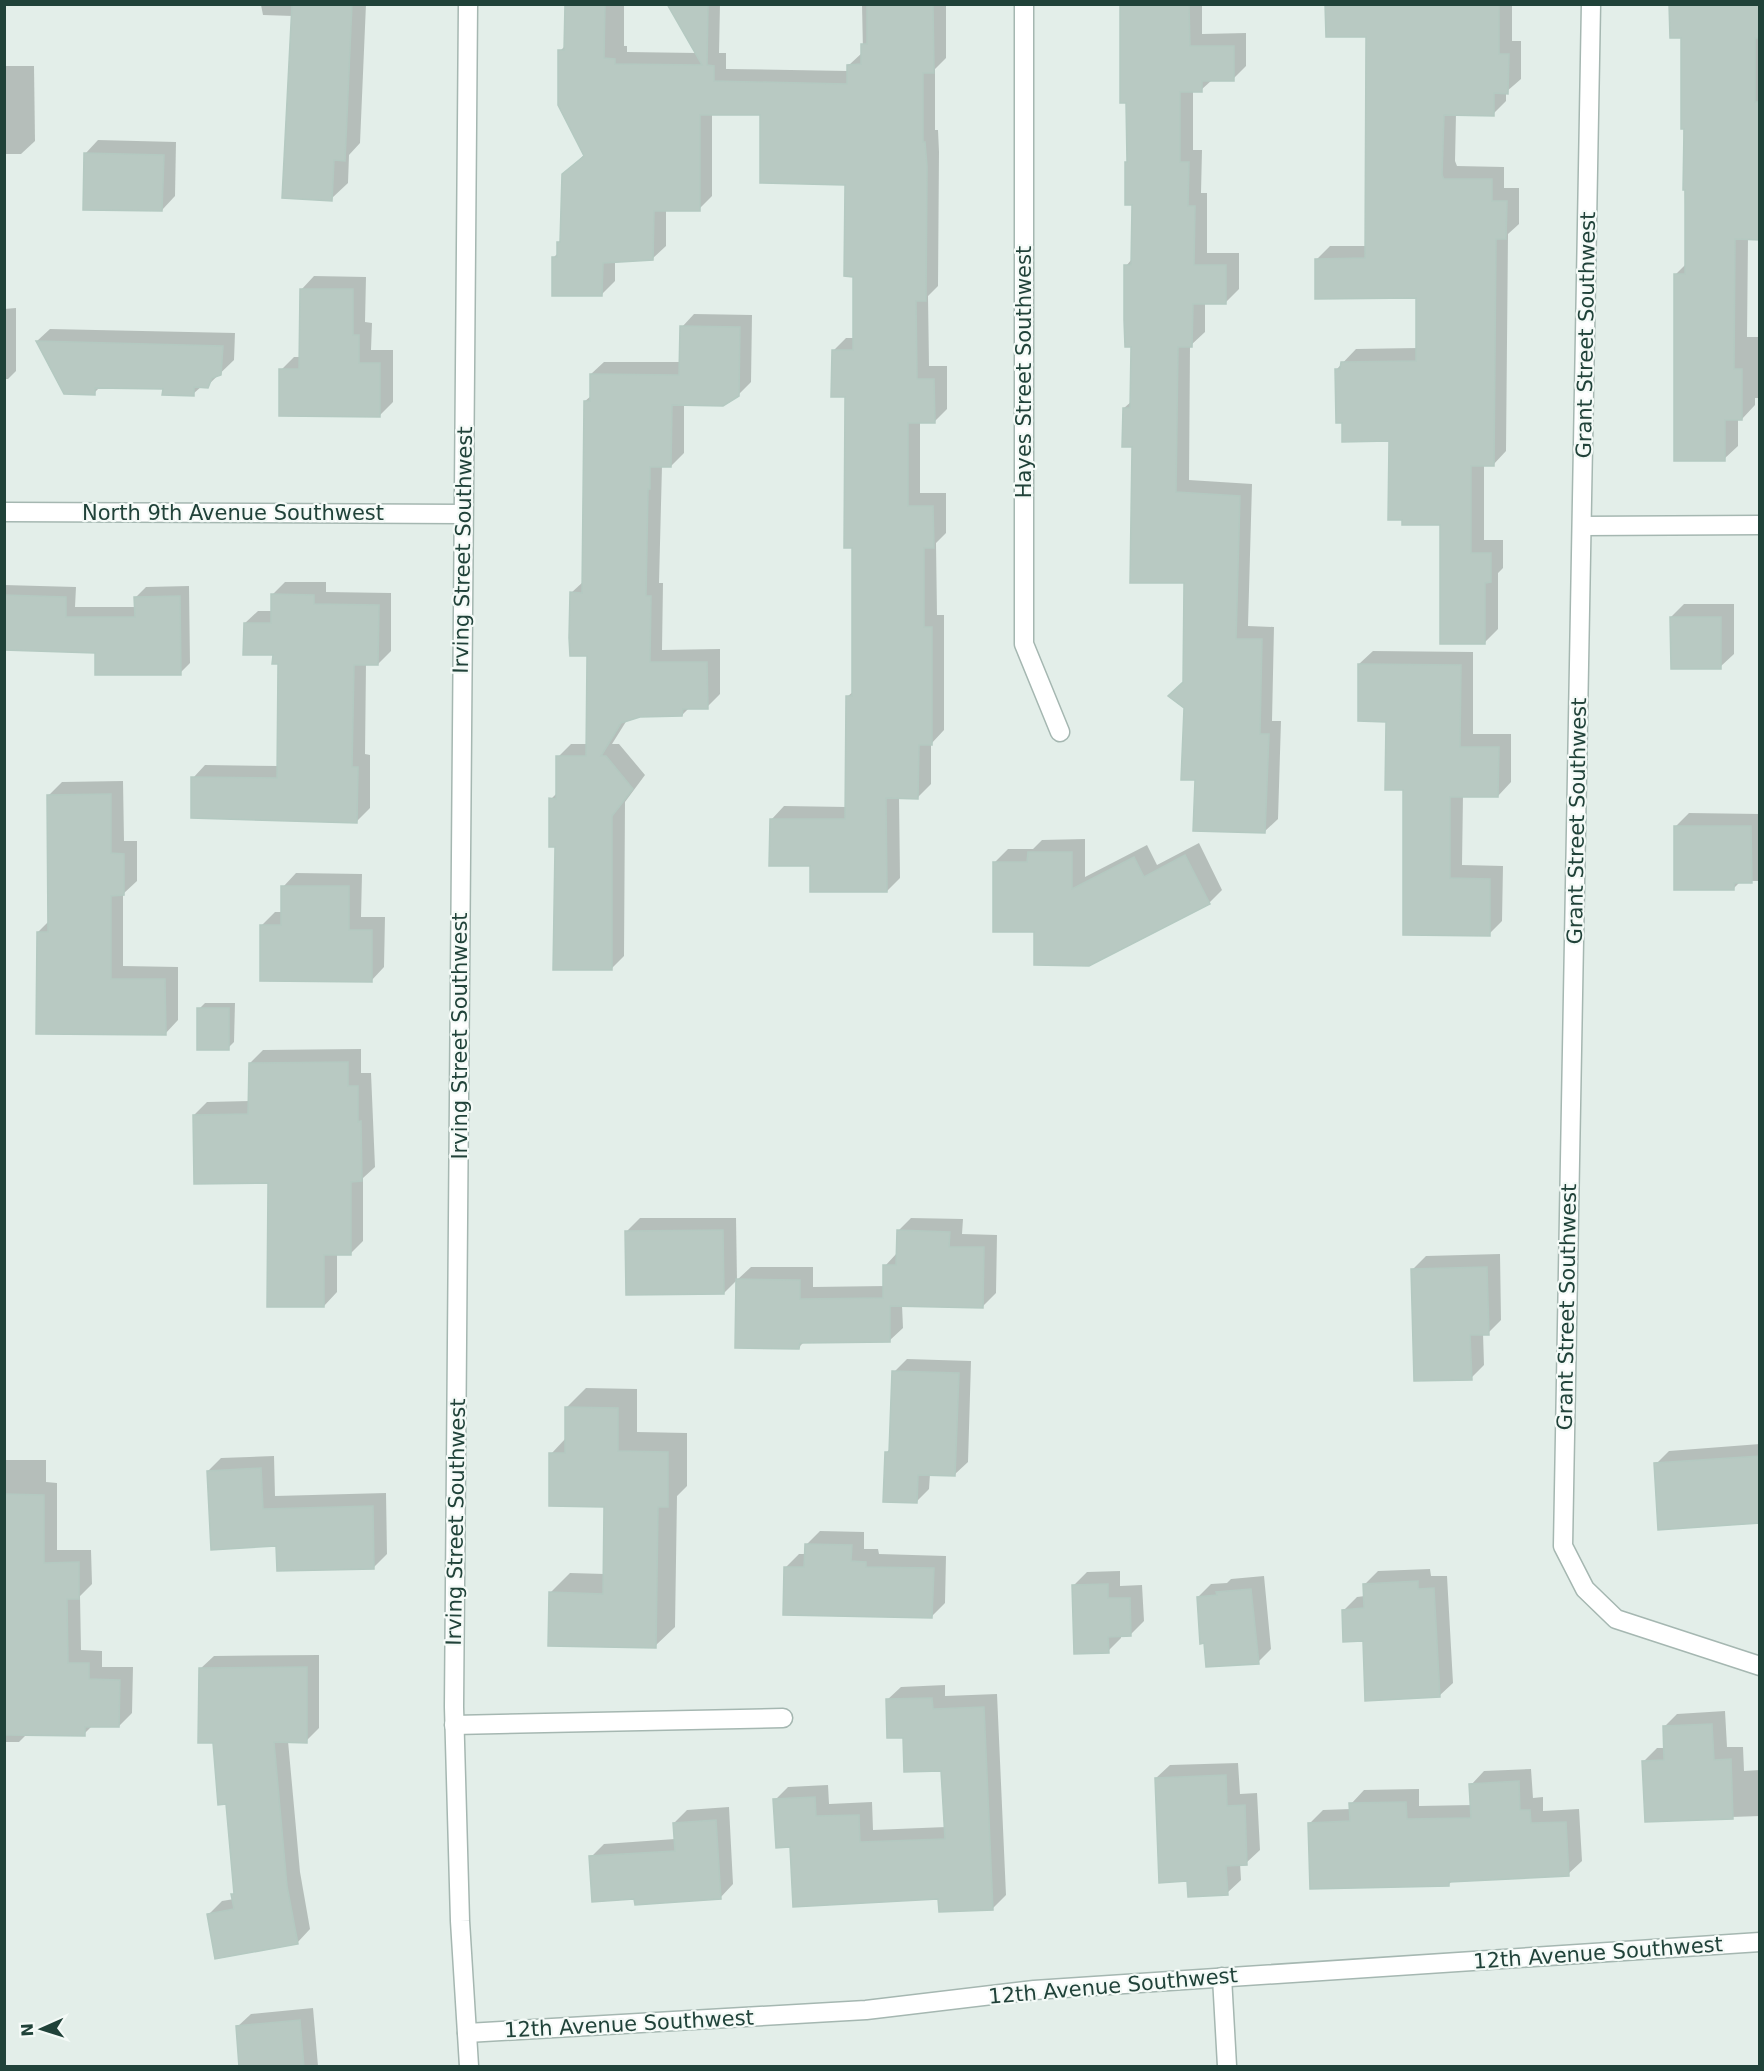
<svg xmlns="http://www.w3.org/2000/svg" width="1764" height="2071" font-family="'DejaVu Sans',sans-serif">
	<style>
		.shadow { fill: #0003 }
		.building { fill: #b8c9c2; stroke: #b4c9c1; stroke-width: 1.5 }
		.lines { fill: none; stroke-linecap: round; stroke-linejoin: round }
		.minor-casing { stroke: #a5b7b1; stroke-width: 21 }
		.minor { stroke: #fff; stroke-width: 18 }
		.labels { text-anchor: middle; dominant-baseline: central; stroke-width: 4.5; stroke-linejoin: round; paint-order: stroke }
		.street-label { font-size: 21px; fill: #204239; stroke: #f4faf7 }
	</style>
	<rect width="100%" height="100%" fill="#e3eee9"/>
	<g class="shadow">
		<polygon points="236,4 366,4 360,143 349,155 348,183 331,199 293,16 263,15 261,5"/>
		<polygon points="565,4 624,4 624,46 627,46 627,52 697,53 668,4 720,4 719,53 726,53 726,69 849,71 849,65 863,52 862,4 946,4 946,58 935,69 935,130 938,130 939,152 938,286 928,296 929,366 947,366 947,409 934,422 920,422 920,493 946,493 946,533 936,543 937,615 944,615 944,730 931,744 931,784 918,797 899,797 900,878 887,891 811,864 771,820 784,806 847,807 848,696 854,691 854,547 846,395 833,351 846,338 855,338 855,275 846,184 761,114 712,113 712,196 699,209 666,209 666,246 652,259 615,261 615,281 602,294 554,257 558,253 558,243 562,239 564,174 585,154 560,51 566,45"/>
		<polygon points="1122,4 1202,4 1202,34 1246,33 1246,66 1233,79 1212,80 1201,90 1193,90 1193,150 1202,150 1201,193 1207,193 1207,253 1239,253 1239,289 1226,302 1205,302 1205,332 1190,346 1189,480 1252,484 1248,626 1274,627 1272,721 1281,721 1278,819 1264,832 1196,779 1184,682 1186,582 1134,446 1124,408 1132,401 1132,345 1126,266 1132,259 1133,203 1126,163 1129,160 1127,101"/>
		<polygon points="1327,4 1512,4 1512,41 1521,41 1521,79 1506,92 1506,101 1493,114 1456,114 1455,161 1457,166 1504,167 1504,188 1519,188 1519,224 1508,234 1506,451 1493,465 1484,465 1484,540 1503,540 1503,568 1498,573 1498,629 1484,643 1442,523 1391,439 1343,421 1336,370 1356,349 1418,348 1417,297 1317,259 1330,246 1366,246 1367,36"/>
		<polygon points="1760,4 1760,238 1748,238 1747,337 1760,337 1760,398 1755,398 1755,405 1742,419 1738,419 1738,446 1724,459 1676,274 1686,264 1682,36"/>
		<polygon points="4,66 34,66 35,141 21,154 4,154"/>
		<polygon points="98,140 176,142 175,196 162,210 85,154"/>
		<polygon points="314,276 366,277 365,322 372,323 371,350 393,350 393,402 380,415 281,370 294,357 301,357 301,290"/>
		<polygon points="16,308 16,371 8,379 4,379 4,309"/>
		<polygon points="694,314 752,315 751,382 738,395 684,404 684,453 671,466 662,466 659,583 663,583 662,650 720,649 720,694 707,707 689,708 682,715 640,715 627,720 612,744 619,744 645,775 625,802 624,956 611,969 556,845 551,799 558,792 558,757 571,744 588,744 588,654 571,593 584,581 585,401 591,396 591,374 604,362 681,362 682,327"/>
		<polygon points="50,329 235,333 234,360 207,386 202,386 193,394 164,388 101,386 94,393 37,341"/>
		<polygon points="285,582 326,582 326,592 391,593 391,651 378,664 366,664 365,754 370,755 370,808 357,821 193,778 205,765 279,766 280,663 245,623 258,611 272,611 272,595"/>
		<polygon points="4,585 76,587 75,607 136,607 136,597 146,587 189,586 190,663 180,673 97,652 4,649"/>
		<polygon points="1684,604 1734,604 1734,654 1720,667 1671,617"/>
		<polygon points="1373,651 1473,652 1473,734 1511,734 1511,782 1498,796 1463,795 1462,865 1503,866 1502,921 1489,934 1404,934 1405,789 1388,720 1359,664"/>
		<polygon points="123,781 124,841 137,841 137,881 123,894 123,966 178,967 178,1020 165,1034 38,932 49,921 49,795 62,782"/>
		<polygon points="1689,813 1760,814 1760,881 1741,881 1733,889 1676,826"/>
		<polygon points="1085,839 1085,877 1147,845 1157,865 1199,843 1222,890 1209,903 1036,931 994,863 1008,849 1033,849 1042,840"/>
		<polygon points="296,873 362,874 361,917 385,917 384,967 371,981 262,925 275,912 283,912 283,887"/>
		<polygon points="205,1003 235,1003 234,1042 228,1048 199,1009"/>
		<polygon points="361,1049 361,1073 371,1073 375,1167 363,1178 363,1241 350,1254 337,1254 337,1292 324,1306 269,1181 194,1115 207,1102 250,1101 250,1063 263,1050"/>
		<polygon points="640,1218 736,1218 737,1280 724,1293 627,1231"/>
		<polygon points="911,1218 963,1219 962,1234 997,1235 996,1293 983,1306 902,1305 903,1328 889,1341 804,1342 799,1347 737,1280 751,1267 813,1267 813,1287 885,1286 885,1266 897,1253 898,1231"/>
		<polygon points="1500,1254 1501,1320 1488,1333 1483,1333 1484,1365 1471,1378 1413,1269 1426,1256"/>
		<polygon points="907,1359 971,1361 968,1462 954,1475 930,1474 929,1489 916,1502 886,1453 891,1448 894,1372"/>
		<polygon points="586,1388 637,1389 637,1432 687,1433 687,1486 677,1496 675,1627 655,1646 550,1593 570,1573 605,1574 606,1505 551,1454 566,1438 566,1408"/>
		<polygon points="1760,1444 1760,1521 1656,1464 1669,1451"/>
		<polygon points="274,1456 275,1496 386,1493 387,1554 374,1567 278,1545 208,1471 221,1458"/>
		<polygon points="4,1460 46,1460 46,1482 57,1483 57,1550 91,1550 92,1584 80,1596 81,1650 102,1651 102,1667 133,1667 132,1713 119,1726 92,1726 84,1734 27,1734 19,1742 4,1742"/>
		<polygon points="820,1531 864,1532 864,1549 878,1549 879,1554 946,1556 945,1603 932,1616 786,1567 799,1554 806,1554 806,1545"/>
		<polygon points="1430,1569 1431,1576 1447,1576 1453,1683 1439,1696 1364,1639 1344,1610 1357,1597 1365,1596 1365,1584 1378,1571"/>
		<polygon points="1120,1571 1120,1586 1142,1585 1144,1621 1130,1635 1121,1635 1121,1638 1108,1651 1073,1586 1087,1572"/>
		<polygon points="1264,1576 1271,1649 1258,1662 1198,1597 1211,1584 1227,1583 1231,1579"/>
		<polygon points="319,1655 319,1728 306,1741 288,1741 300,1872 310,1929 297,1943 209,1914 222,1901 234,1899 235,1893 228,1803 200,1669 214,1656"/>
		<polygon points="945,1685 945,1696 997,1694 1006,1895 993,1908 939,1897 792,1846 775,1800 788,1787 828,1785 829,1804 872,1802 873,1830 946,1827 943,1769 904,1736 887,1700 901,1687"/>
		<polygon points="1725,1711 1727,1747 1743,1747 1744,1771 1760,1770 1760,1816 1646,1820 1644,1761 1657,1748 1665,1748 1664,1727 1677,1714"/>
		<polygon points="1238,1763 1240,1794 1257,1793 1260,1850 1246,1863 1240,1863 1241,1880 1227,1893 1156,1778 1170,1765"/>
		<polygon points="1531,1769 1533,1798 1543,1797 1543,1811 1579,1809 1582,1861 1568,1874 1453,1880 1449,1884 1310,1823 1323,1810 1351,1809 1351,1804 1364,1790 1419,1789 1419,1806 1472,1805 1471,1785 1484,1771"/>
		<polygon points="729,1807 733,1884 720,1898 636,1898 591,1857 604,1844 675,1839 674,1823 687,1810"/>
		<polygon points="313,2008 318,2066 241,2066 237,2027 251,2014"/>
	</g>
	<g class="building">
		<polygon points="292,4 352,4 345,161 334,160 332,201 282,198"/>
		<polygon points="565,4 605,4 604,58 615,59 615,64 702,65 667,4 708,4 707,65 714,66 714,81 847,84 847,65 861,64 861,44 867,44 867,4 933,4 934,73 923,73 923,142 925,142 927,166 926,301 916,301 917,379 934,379 935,423 908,423 908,506 933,506 934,548 924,548 924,627 932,627 932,745 919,745 918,799 886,798 887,892 810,892 810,866 769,866 770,819 845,819 846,696 852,696 852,548 844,548 845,397 831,397 832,350 853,350 853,277 844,276 845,185 760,183 760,115 700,115 700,211 654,211 653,260 603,263 602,296 552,296 552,257 557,257 557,242 560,242 562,174 584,156 558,105 558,50 564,50"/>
		<polygon points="1120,4 1189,4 1190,46 1234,46 1234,81 1202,81 1202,92 1180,92 1180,162 1189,162 1188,206 1195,206 1194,265 1226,265 1226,304 1193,304 1192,347 1178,347 1176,492 1240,496 1236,639 1262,639 1260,734 1269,734 1265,833 1193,831 1195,780 1181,780 1184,708 1168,696 1183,682 1184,583 1130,583 1132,447 1122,447 1123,408 1130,408 1131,347 1125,347 1124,320 1124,265 1131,265 1132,205 1125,205 1125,162 1127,162 1126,103 1120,103"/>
		<polygon points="1325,4 1499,4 1499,54 1509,54 1508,94 1494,93 1494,116 1444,115 1442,175 1444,179 1492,179 1492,201 1507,201 1506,239 1496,239 1494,466 1471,466 1471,553 1491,553 1491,582 1485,583 1485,644 1440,644 1440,525 1402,525 1402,520 1388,520 1389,441 1342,442 1342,423 1336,423 1335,369 1340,369 1341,362 1416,361 1416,298 1315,299 1315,259 1365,258 1366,37 1326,37"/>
		<polygon points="1669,4 1760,4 1760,38 1755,38 1755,102 1760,102 1760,240 1735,239 1734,369 1742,369 1742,420 1725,420 1725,461 1674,461 1674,274 1685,274 1685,190 1683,190 1684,129 1681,129 1681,38 1670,38"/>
		<polygon points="84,153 164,155 162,211 83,210"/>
		<polygon points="300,289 353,289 353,335 359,335 359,363 380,363 380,417 279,416 279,369 299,369"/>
		<polygon points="680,326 740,327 739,396 723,406 672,405 671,467 650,467 650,489 648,489 646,596 651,596 650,662 707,662 708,709 683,709 682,716 640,717 621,723 601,756 606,756 633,789 612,816 612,970 553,970 555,847 549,847 549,798 556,799 556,756 586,756 587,656 570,656 569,638 570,592 582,593 584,401 590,401 590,374 679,375"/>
		<polygon points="36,341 223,346 221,375 212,378 208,388 194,387 194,396 162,395 163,389 95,388 95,395 64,394"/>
		<polygon points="271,594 314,595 314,604 379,605 378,665 354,665 352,767 358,767 357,823 191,818 191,777 277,778 278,664 272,664 273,655 243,655 244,623 271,623"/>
		<polygon points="4,595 66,597 66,617 135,617 134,597 180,596 181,675 95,675 95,653 4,650"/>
		<polygon points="1670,617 1721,617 1721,669 1671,669"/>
		<polygon points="1358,664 1461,665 1460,747 1499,747 1498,797 1450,797 1450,878 1490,879 1490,936 1403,935 1403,790 1385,790 1386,722 1358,721"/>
		<polygon points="111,794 111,853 124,854 124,895 111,896 111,979 165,979 166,1035 36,1034 37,932 48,932 47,795"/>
		<polygon points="1674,826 1751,826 1752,883 1734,883 1734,890 1674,890"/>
		<polygon points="1028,852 1072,852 1072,889 1134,857 1144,877 1185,855 1210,904 1089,966 1034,965 1034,932 993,932 993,862 1027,862"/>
		<polygon points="281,886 349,886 349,930 372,930 372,982 260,981 260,925 281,925"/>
		<rect x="197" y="1008" width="32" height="42"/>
		<polygon points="348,1062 348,1086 358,1086 358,1122 361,1121 362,1181 351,1182 351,1255 324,1255 324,1307 267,1307 268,1183 194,1184 193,1115 248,1114 249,1063"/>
		<polygon points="723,1230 724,1294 626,1295 625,1231"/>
		<polygon points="897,1230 950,1232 949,1247 984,1247 983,1308 890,1306 890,1342 800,1343 799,1349 735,1348 736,1279 800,1280 800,1299 883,1298 883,1265 896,1265"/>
		<polygon points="1487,1267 1489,1335 1470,1335 1472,1380 1414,1381 1411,1269"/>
		<polygon points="892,1371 959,1373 955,1476 918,1475 917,1503 883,1502 885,1452 889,1452"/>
		<polygon points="565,1407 618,1408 618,1451 668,1452 668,1507 658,1507 656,1648 548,1646 549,1592 603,1594 604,1507 549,1506 549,1453 565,1453"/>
		<polygon points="1760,1456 1760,1523 1658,1530 1654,1463"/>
		<polygon points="261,1468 263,1509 373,1506 374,1569 277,1571 276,1546 211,1550 207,1471"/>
		<polygon points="4,1494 44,1495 44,1563 79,1562 79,1599 67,1599 68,1663 89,1663 89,1679 120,1680 119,1727 85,1727 85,1736 4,1735"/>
		<polygon points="805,1544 852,1545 851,1561 866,1562 866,1567 934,1568 932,1618 783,1615 784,1567 804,1567"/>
		<polygon points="1418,1581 1418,1589 1434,1588 1440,1697 1365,1701 1363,1641 1343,1642 1342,1610 1364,1608 1363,1584"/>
		<polygon points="1108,1584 1108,1598 1130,1598 1131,1636 1108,1637 1109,1653 1074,1654 1072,1585"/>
		<polygon points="1251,1589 1259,1664 1206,1667 1204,1643 1200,1644 1197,1597 1217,1595 1216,1592"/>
		<polygon points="307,1667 307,1743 274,1742 287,1886 298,1944 215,1959 207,1914 234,1909 231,1894 234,1894 226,1804 218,1805 213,1743 198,1743 199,1668"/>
		<polygon points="932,1698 933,1709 984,1707 993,1910 939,1912 938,1899 793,1907 790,1847 776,1848 773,1799 815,1797 816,1816 859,1815 860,1842 945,1839 941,1771 904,1772 903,1738 887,1738 886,1699"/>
		<polygon points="1712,1724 1714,1760 1731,1759 1733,1819 1645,1822 1642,1761 1664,1760 1663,1726"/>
		<polygon points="1226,1775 1227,1806 1245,1805 1247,1865 1226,1866 1228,1895 1188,1897 1187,1881 1159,1883 1155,1778"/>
		<polygon points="1519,1781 1520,1810 1530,1810 1531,1823 1566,1822 1569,1876 1449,1882 1449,1886 1310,1889 1308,1823 1350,1821 1349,1803 1406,1802 1407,1819 1471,1818 1469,1784"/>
		<polygon points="716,1820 721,1899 635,1905 634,1899 592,1902 589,1856 675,1851 673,1823"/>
		<polygon points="300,2020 304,2067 239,2067 236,2026"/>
	</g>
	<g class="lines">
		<g class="minor-casing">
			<g id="minor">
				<polyline points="468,4 454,1707 460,1921 469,2066"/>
				<polyline points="1024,4 1024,644 1060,732"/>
				<polyline points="1591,4 1563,1546 1585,1589 1616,1619 1760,1666"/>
				<polyline points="4,512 462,514"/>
				<polyline points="1583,526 1760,525"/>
				<polyline points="454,1725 783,1718"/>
				<polyline points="1222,1977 1227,2066"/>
				<polyline points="467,2033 866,2010 1034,1990 1760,1942"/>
			</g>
		</g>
		<use href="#minor" class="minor"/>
	</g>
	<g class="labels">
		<g class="street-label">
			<text transform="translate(1586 335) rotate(-89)">Grant Street Southwest</text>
			<text transform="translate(1024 372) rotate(-90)">Hayes Street Southwest</text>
			<text x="233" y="513">North 9th Avenue Southwest</text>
			<text transform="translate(463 550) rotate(-89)">Irving Street Southwest</text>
			<text transform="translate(1577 821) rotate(-89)">Grant Street Southwest</text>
			<text transform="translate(460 1036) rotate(-90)">Irving Street Southwest</text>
			<text transform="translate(1567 1307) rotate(-89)">Grant Street Southwest</text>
			<text transform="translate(456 1522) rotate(-89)">Irving Street Southwest</text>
			<text transform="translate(1598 1953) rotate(-4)">12th Avenue Southwest</text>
			<text transform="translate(1113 1986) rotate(-5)">12th Avenue Southwest</text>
			<text transform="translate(629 2024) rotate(-3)">12th Avenue Southwest</text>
		</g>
	</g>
	<rect width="1764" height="2071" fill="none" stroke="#204239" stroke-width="12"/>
	<g transform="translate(42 2029) rotate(267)" stroke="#f4faf7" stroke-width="4.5" paint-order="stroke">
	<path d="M0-4.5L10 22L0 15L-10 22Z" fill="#204239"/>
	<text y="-9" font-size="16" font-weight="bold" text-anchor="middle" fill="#204239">N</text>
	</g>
</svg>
